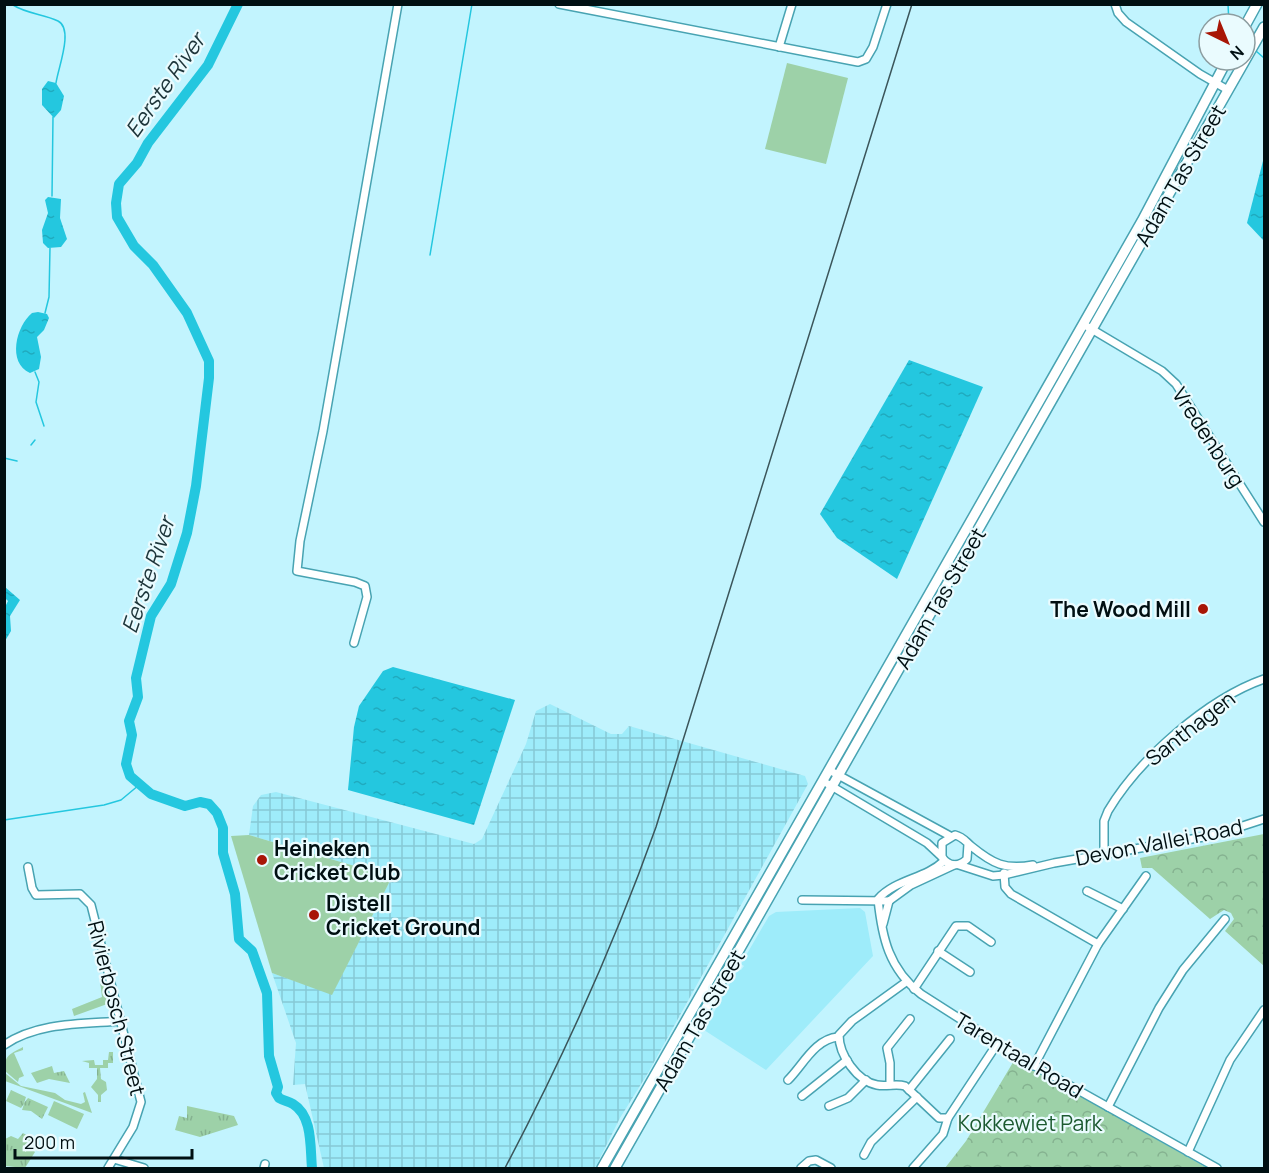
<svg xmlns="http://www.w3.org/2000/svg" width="1269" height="1173" font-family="Manrope,sans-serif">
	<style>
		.built { fill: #9eecfa }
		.industrial { fill: url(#industrial-grid) }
		.grass { fill: url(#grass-tufts) }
		.forest { fill: url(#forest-crowns) }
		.garden { fill: #9dd1a8 }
		.water { fill: url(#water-ripples) }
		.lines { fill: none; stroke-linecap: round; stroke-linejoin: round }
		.stream { stroke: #24c7df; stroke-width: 1.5 }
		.river { stroke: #24c7df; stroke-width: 10 }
		.minor-casing { stroke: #48a3b2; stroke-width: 10 }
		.major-casing { stroke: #48a3b2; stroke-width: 12 }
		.minor { stroke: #fff; stroke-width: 7 }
		.major { stroke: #fff; stroke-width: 9 }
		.rail { stroke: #3b555a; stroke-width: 1.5 }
		.poi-dot { fill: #a81606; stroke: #eafbfe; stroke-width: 2 }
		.labels { text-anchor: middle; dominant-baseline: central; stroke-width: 4.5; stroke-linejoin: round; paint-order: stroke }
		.street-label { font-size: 21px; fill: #000f12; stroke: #eafbfe }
		.poi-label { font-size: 21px; font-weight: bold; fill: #000f12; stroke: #eafbfe; text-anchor: start }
		.park-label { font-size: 21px; fill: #1c5a30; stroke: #eafbfe }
		.water-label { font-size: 22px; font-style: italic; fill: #1d353a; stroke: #eafbfe }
	</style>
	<defs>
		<pattern id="industrial-grid" width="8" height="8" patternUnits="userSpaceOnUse" patternTransform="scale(1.5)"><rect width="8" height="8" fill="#9eecfa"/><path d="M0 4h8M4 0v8" fill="none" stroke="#86c9d5"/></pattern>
		<pattern id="grass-tufts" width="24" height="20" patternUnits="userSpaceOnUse" patternTransform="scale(1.5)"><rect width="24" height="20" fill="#9dd1a8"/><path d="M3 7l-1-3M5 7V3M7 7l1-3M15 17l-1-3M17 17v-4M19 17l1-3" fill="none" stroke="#85b290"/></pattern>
		<pattern id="forest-crowns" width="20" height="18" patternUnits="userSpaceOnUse" patternTransform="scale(1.5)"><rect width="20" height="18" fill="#9dd1a8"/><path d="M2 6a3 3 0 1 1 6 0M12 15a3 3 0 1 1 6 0" fill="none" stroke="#85b290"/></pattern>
		<pattern id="water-ripples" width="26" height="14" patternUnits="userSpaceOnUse" patternTransform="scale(1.5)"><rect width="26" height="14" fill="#24c7df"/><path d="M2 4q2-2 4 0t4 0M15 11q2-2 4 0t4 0" fill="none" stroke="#1faabe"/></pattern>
	</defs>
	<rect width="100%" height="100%" fill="#c2f4fe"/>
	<polygon class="built" points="860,908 865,912 873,956 766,1070 704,1030 738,969 741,970 744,966 741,964 769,916 776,912"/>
	<polygon class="industrial" points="550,704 611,734 622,734 629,726 805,776 808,784 648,1073 620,1118 595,1168 324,1168 305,1084 293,1085 296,1043 272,973 332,994 392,877 249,835 253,806 261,795 276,792 474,844 482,839 526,744 536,711"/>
	<g class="grass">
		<polygon points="104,979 110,1003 74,1016 72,1009 102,997 100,981"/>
		<polygon points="109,1052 113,1052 113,1063 108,1063 108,1068 100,1068 101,1079 106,1082 107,1090 101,1095 101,1102 98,1102 98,1095 91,1087 97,1079 97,1068 89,1068 89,1063 82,1061 94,1060 95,1065 103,1065 103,1060 108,1060"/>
		<polygon points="52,1066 54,1073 64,1071 70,1083 49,1079 37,1083 31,1073"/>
		<polygon points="11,1090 26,1097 24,1103 28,1098 48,1107 42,1119 31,1111 22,1110 24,1104 21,1108 6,1101"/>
		<polygon points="187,1106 234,1116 238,1125 200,1137 175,1130 179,1116 187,1118"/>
		<polygon points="23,1133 31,1138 30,1146 35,1152 25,1168 5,1166 5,1139 11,1136 18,1139"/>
	</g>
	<g class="forest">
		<polygon points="1264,834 1264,966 1225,931 1234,919 1231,913 1224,910 1210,919 1152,868 1142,868 1140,858"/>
		<polygon points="1015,1059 1207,1168 945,1168 966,1141"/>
	</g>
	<g class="garden">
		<polygon points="787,63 848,78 826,164 765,149"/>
		<polygon points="249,835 392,877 332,995 272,973 231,836"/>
		<path d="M 23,1047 L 23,1050 L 14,1053 L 24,1076 L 19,1078 L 18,1082 L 5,1071 C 4,1054 11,1054 23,1047 Z"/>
		<polygon points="5,1073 21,1086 55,1093 65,1100 81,1104 85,1102 83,1093 85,1092 92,1113 5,1081"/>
		<polygon points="54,1101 84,1114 77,1129 48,1115"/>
	</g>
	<g class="water">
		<polygon points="48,81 56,83 64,96 61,110 54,118 42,105 42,89"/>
		<polygon points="1264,157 1264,241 1247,223"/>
		<polygon points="48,197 61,199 60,218 67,239 61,247 48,248 43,243 42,230 48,213 45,200"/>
		<path d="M 38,312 L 47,314 L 49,318 L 44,330 L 37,337 L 41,357 L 39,369 L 30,373 C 7,363 16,326 32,313 Z"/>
		<polygon points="909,360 983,387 897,579 837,538 820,514"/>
		<polygon points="5,587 20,600 10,616 11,631 5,641 5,607 8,601 5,598"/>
		<polygon points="393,667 515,700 474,825 348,790 354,727 359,706 383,671"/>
	</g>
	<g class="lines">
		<g class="stream">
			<polyline points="1228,4 1229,24"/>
			<path d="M 13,5 C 27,14 44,14 58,21 C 74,29 58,68 56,83"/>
			<polyline points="1245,44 1249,47"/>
			<polyline points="1256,51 1264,58"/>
			<polyline points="52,196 53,117"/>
			<polyline points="430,255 472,4"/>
			<polyline points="45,313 49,297 50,248"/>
			<polyline points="35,372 39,382 36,402 44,426"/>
			<polyline points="31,445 35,440"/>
			<polyline points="4,458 17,461"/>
			<polyline points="4,820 104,805 121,800 139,785"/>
		</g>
		<path class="river" d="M 238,4 L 208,65 L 148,143 L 137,163 L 119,184 L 116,203 L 117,217 L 134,246 L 153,265 L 187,313 L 209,361 L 209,378 L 196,486 L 187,533 L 171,584 L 151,616 L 136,678 L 138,697 L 129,721 L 132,735 L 126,764 L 130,776 L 151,794 L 185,806 L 200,802 L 209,804 L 217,813 L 223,828 L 223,853 L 235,894 L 239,939 L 252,951 L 267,993 L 269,1056 L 278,1087 L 276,1093 L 279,1098 C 284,1101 288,1101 293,1104 C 313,1116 310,1148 312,1168"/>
		<g class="minor-casing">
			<g id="minor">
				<polyline points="559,4 858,62 866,59 873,47 887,4"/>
				<polyline points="1115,4 1118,13 1126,22 1200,74 1228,90"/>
				<polyline points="779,47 792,4"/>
				<polyline points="1083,324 1162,371 1176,384 1264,522"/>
				<polyline points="354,643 367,597 365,586 355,582 297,571 300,541 323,431 398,4"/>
				<polyline points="829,770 950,836"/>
				<polyline points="828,784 927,843 942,857"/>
				<path d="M 968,844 L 967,859 C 959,867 949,867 942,857 L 942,843 L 955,835 C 963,837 965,841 971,846 C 993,864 1005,870 1033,865"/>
				<path d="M 1104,854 L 1104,821 L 1108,811 C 1139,759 1207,699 1264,679"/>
				<path d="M 944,861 C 925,879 896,879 878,899 C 882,938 889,969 921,994 L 1026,1061 L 1217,1168"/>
				<polyline points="959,865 993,876 1004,875 1054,863 1215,835 1264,819"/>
				<polyline points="28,867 32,888 36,895 80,894 91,905 141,1102 133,1127 108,1168"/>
				<polyline points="1004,873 1005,887 1011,894 1098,944"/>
				<polyline points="1087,891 1123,909"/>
				<polyline points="802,900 889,901"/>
				<polyline points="889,901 911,885 954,865"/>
				<polyline points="883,924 889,901"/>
				<polyline points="938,951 970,972"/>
				<path d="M 906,982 L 852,1021 L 839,1035 C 839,1055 857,1081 877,1085 C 887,1087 896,1083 905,1086 L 939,1118 L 948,1118"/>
				<polyline points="914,989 956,926 968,926 991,942"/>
				<path d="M 4,1045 C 38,1022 83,1024 121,1021"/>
				<polyline points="1034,1066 1098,944 1146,876"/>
				<path d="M 788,1080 C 803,1065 815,1039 838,1037"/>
				<polyline points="890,1085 890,1063 887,1048 910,1019"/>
				<polyline points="909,1090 950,1039"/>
				<polyline points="802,1096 847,1060"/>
				<polyline points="829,1106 848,1098 866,1080"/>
				<polyline points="1108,1107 1159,1008 1183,970 1225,919"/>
				<polyline points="1188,1152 1230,1060 1264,1010"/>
				<polyline points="864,1155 871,1142 917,1097"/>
				<polyline points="114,1159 144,1168"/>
				<polyline points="264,1168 265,1164"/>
				<polyline points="801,1168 809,1161 816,1160 831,1168"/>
				<polyline points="913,1168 943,1134 948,1118 997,1044"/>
			</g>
		</g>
		<g class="major-casing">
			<g id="major">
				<polyline points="1245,26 1257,4"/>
				<polyline points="602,1168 1142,221 1227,60"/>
				<polyline points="615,1168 1264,27"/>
			</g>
		</g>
		<use href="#minor" class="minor"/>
		<use href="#major" class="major"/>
		<path class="rail" d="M 505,1168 C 563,1058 614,945 656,827 L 912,4"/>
	</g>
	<g class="poi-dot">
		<circle cx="1203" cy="609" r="6"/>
		<circle cx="262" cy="860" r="6"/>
		<circle cx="314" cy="915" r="6"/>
	</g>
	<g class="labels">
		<g class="street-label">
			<text transform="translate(1180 175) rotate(-60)">Adam Tas Street</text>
			<text transform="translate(1209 437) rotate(57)">Vredenburg</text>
			<text transform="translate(940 598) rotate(-60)">Adam Tas Street</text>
			<text transform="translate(1190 728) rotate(-38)">Santhagen</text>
			<text transform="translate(1159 842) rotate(-11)">Devon Vallei Road</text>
			<text transform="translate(117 1008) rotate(76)">Rivierbosch Street</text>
			<text transform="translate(699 1020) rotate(-60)">Adam Tas Street</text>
			<text transform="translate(1019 1055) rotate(31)">Tarentaal Road</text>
		</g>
		<g class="poi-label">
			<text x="1191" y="609" text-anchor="end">The Wood Mill</text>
			<text x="274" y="848">Heineken<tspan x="274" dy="24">Cricket Club</tspan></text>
			<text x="326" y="903">Distell<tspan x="326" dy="24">Cricket Ground</tspan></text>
		</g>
		<g class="park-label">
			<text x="1030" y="1123">Kokkewiet Park</text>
		</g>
		<g class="water-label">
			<text transform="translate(165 85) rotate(-55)">Eerste River</text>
			<text transform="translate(148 575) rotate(-71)">Eerste River</text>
		</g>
	</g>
	<rect width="1269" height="1173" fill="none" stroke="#000f12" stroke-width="12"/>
	<g transform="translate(1227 42) rotate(137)"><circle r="28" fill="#eafbfe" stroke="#8c9da0" stroke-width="1.5"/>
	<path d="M0-4.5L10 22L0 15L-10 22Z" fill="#a81606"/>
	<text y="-9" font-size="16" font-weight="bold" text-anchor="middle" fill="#000f12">N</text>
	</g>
	<path d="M15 1149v9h177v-9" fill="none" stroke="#000f12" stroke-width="3"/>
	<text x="24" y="1149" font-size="18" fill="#000f12" stroke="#eafbfe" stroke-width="4.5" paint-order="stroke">200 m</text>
</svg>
